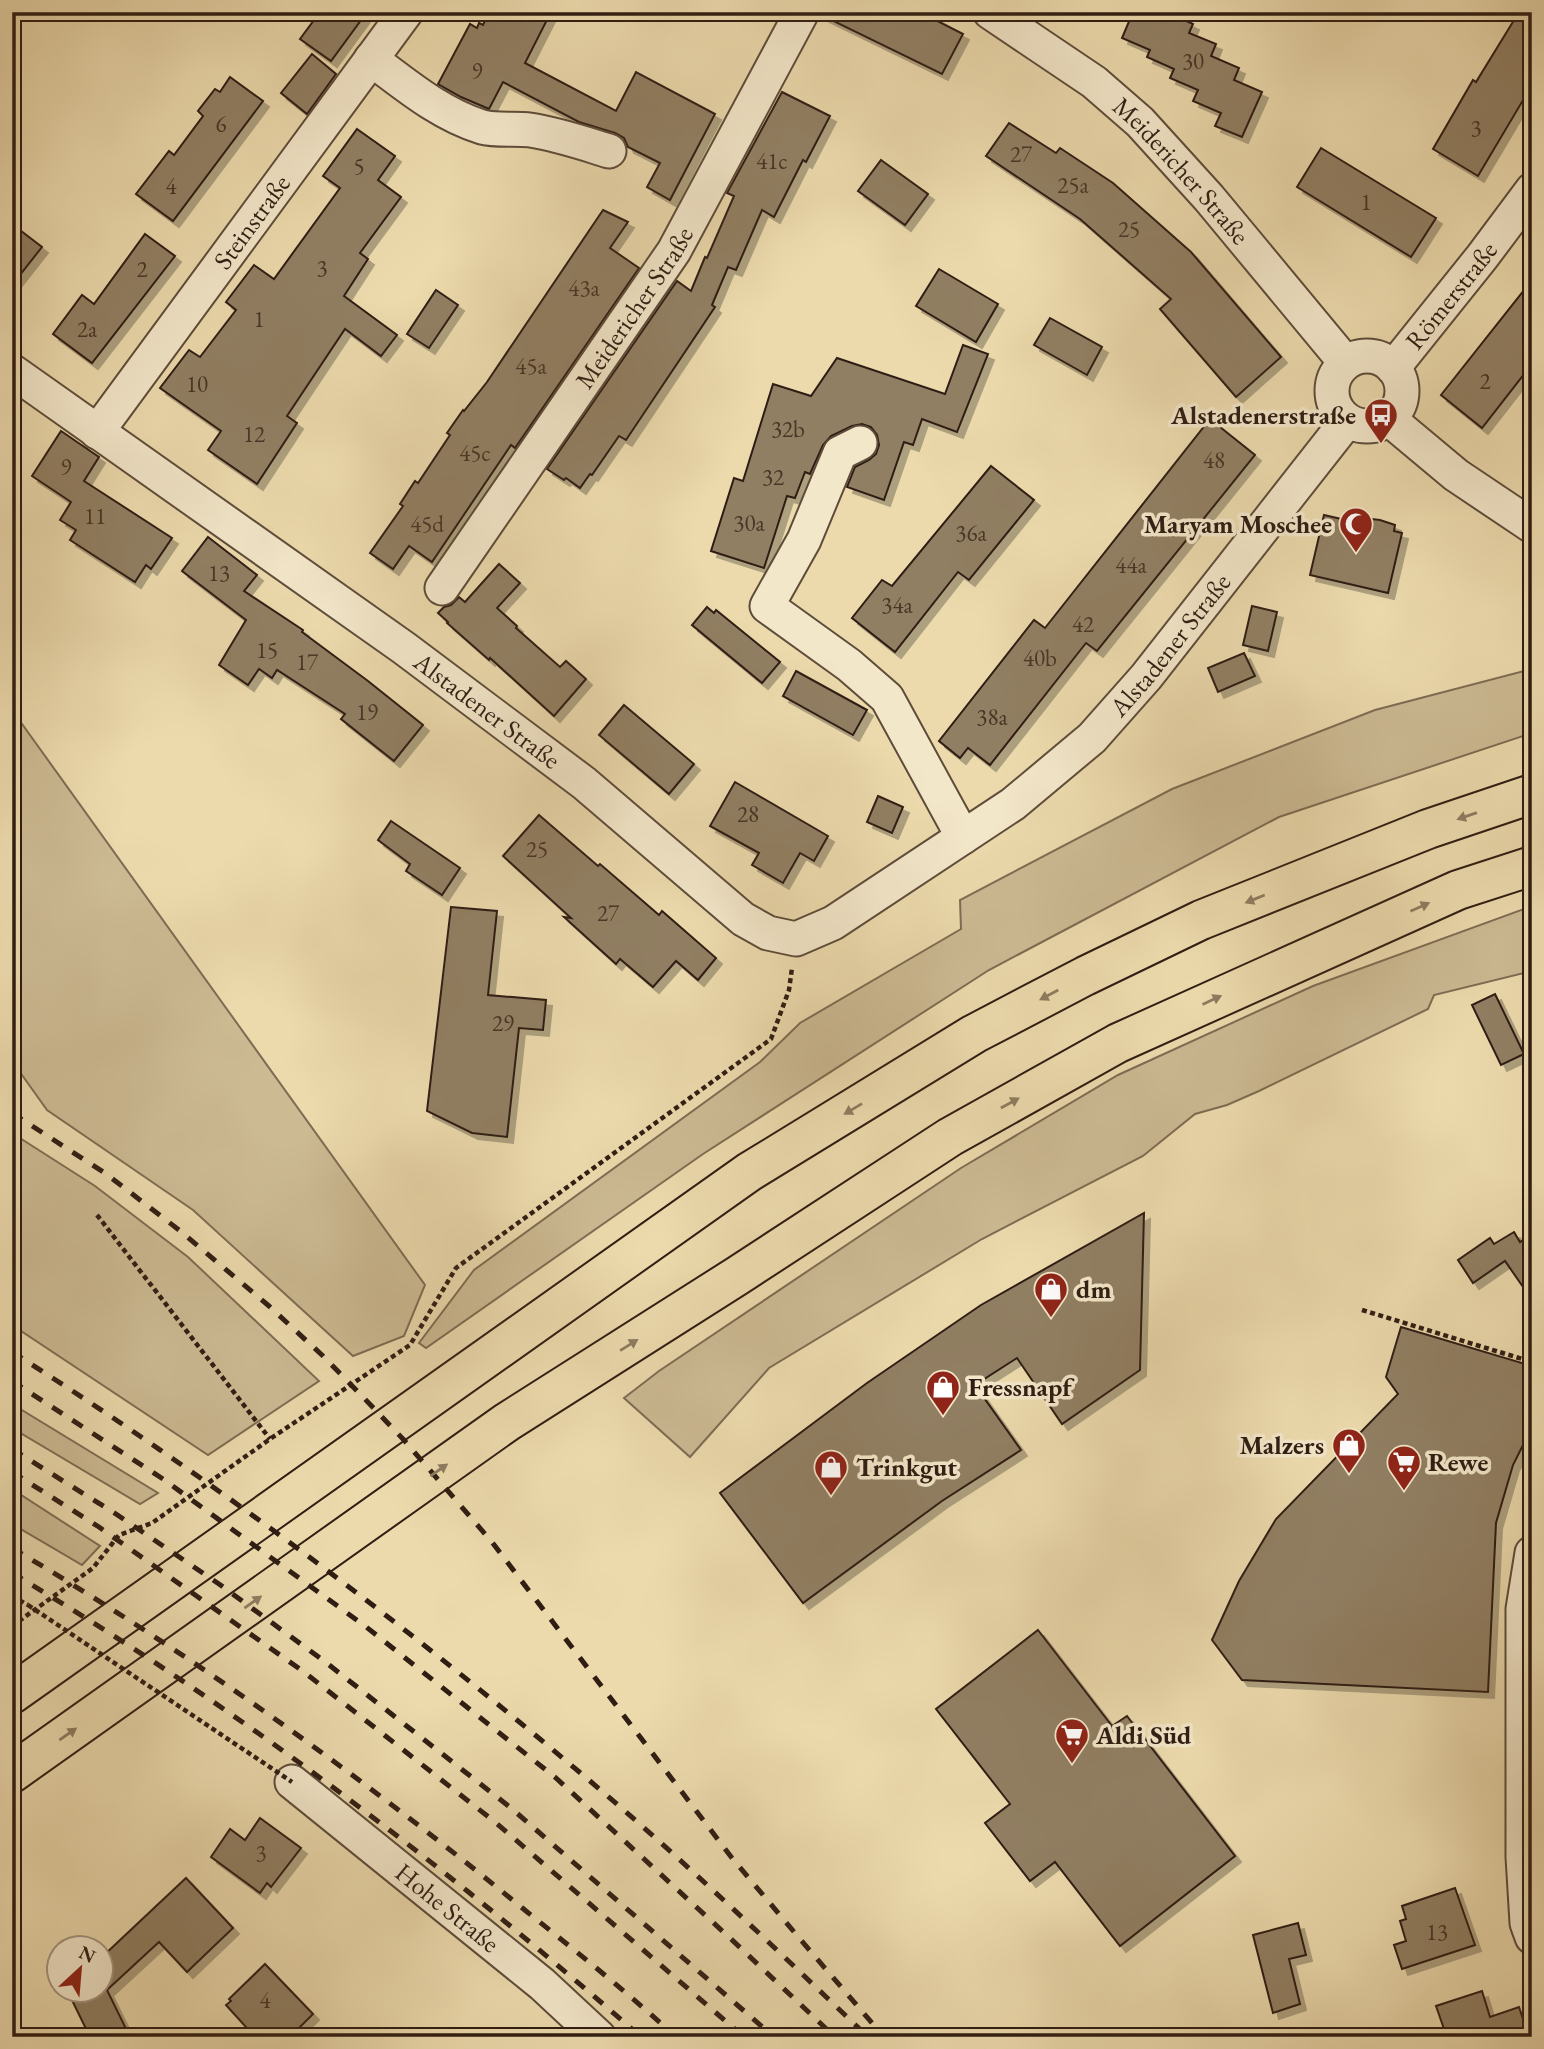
<svg xmlns="http://www.w3.org/2000/svg" width="1544" height="2049" font-family="'EB Garamond',serif">
	<style>
		.green { fill: #ccba93; stroke: #7e6c53; stroke-width: 2 }
		.building { fill: #917f63; stroke: #2f1d13; stroke-width: 2; filter: url(#shadow) }
		.lines { fill: none; stroke-linecap: round; stroke-linejoin: round }
		.minor-casing { stroke: #5e4c3a; stroke-width: 37 }
		.highway-casing { stroke: #2f1d13; stroke-width: 42 }
		.path { stroke: #2f1d13; stroke-width: 4.5; stroke-dasharray: 5 3.5; stroke-linecap: butt }
		.minor { stroke: #f3e7ca; stroke-width: 33 }
		.highway { stroke: #ecdaad; stroke-width: 38 }
		.rail { stroke: #2f1d13; stroke-width: 5; stroke-dasharray: 12 12; stroke-linecap: butt }
		.path-bridge { stroke: #2f1d13; stroke-width: 4.5; stroke-dasharray: 5 3.5; stroke-linecap: butt }
		.oneway { fill: #8e7c60 }
		.labels { text-anchor: middle; dominant-baseline: central; stroke-width: 7; stroke-linejoin: round; paint-order: stroke }
		.number-label { font-size: 23px; fill: #483627 }
		.street-label { font-size: 26px; fill: #2f1d13; stroke: #f3e7ca }
		.poi-label { font-size: 26px; font-weight: bold; fill: #2f1d13; stroke: #f3e7ca; text-anchor: start }
	</style>
	<defs>
		<filter id="shadow"><feDropShadow dx="6" dy="6" stdDeviation="0" flood-color="#0004"/></filter>
	</defs>
	<rect width="100%" height="100%" fill="#ecdaad"/>
	<filter id="stains"><feTurbulence type="fractalNoise" baseFrequency=".00286" numOctaves="4"/><feColorMatrix values="0 0 0 0 .2 0 0 0 0 .09 0 0 0 0 .02 0 0 0 .5 -.17"/></filter>
	<radialGradient id="worn" r=".72"><stop offset=".6" stop-color="#630" stop-opacity="0"/><stop offset="1" stop-color="#630" stop-opacity=".3"/></radialGradient>
	<g class="green">
		<polygon points="1532,669 1532,733 1279,817 989,970 703,1154 426,1348 419,1343 474,1270 760,1062 800,1023 961,929 960,900 1172,789 1375,710"/>
		<polygon points="12,710 425,1285 404,1336 353,1356 193,1210 47,1110 12,1061"/>
		<polygon points="1532,906 1532,971 1434,995 1428,1009 1259,1091 1227,1105 1195,1114 1143,1156 982,1239 769,1368 690,1457 624,1398 659,1371 961,1168 1118,1075 1313,986"/>
		<polygon points="12,1133 95,1186 188,1257 319,1381 208,1455 12,1325"/>
		<polygon points="12,1404 158,1493 140,1504 12,1428"/>
		<polygon points="12,1489 100,1546 82,1565 12,1524"/>
	</g>
	<g class="building">
		<polygon points="320,12 367,12 331,61 300,39"/>
		<polygon points="489,12 551,12 525,63 616,111 636,72 715,114 670,200 647,187 660,163 628,147 624,138 615,133 579,122 503,82 489,109 461,97 438,84 470,24 477,28 479,23 483,25"/>
		<polygon points="821,12 920,12 963,34 942,74 821,15"/>
		<polygon points="1133,12 1167,12 1193,24 1189,33 1216,44 1211,56 1239,68 1234,80 1262,92 1242,137 1215,126 1221,113 1193,101 1198,90 1170,78 1174,69 1147,57 1150,50 1122,38"/>
		<polygon points="1519,12 1532,12 1532,85 1478,176 1433,149 1473,80 1476,82"/>
		<polygon points="312,54 336,74 307,114 281,93"/>
		<polygon points="230,77 263,101 173,221 136,194 169,151 174,155 203,116 198,111 215,89 220,92"/>
		<polygon points="782,92 830,116 806,162 803,160 774,217 762,210 736,270 728,267 712,305 715,307 626,440 619,436 592,475 590,474 580,488 566,478 564,480 547,469 677,281 691,291 705,257 707,258 734,196 727,193"/>
		<polygon points="1009,123 1056,153 1060,148 1113,183 1191,252 1281,357 1236,397 1160,309 1171,299 1080,219 986,156"/>
		<polygon points="357,129 395,156 378,180 401,197 360,253 368,259 344,296 397,335 381,356 345,329 287,416 297,423 257,484 208,450 221,431 160,388 189,350 200,357 236,310 226,302 254,265 274,279 340,188 323,176"/>
		<polygon points="1321,148 1436,218 1411,257 1297,187"/>
		<polygon points="881,160 928,194 905,225 858,191"/>
		<polygon points="603,210 628,222 610,248 639,268 515,448 511,445 432,562 409,546 393,569 370,553 403,506 400,504 415,481 418,483 450,435 447,433 463,410 464,411 487,382"/>
		<polygon points="12,224 42,247 12,285"/>
		<polygon points="145,234 175,256 92,363 53,334 82,295 94,304"/>
		<polygon points="939,269 998,304 976,342 916,306"/>
		<polygon points="1532,280 1532,364 1482,428 1441,395"/>
		<polygon points="436,290 458,305 429,348 407,334"/>
		<polygon points="1050,318 1102,347 1087,375 1034,345"/>
		<polygon points="963,345 988,354 957,432 922,419 913,445 904,442 884,500 847,487 855,467 869,460 876,454 879,445 877,435 871,427 862,424 852,426 831,436 823,445 810,474 805,472 795,498 787,496 764,568 711,551 734,478 743,481 773,384 811,396 837,358 945,394"/>
		<polygon points="1210,419 1255,455 1097,651 1086,643 990,765 968,748 960,758 939,741 1034,620 1045,628"/>
		<polygon points="61,431 99,457 84,481 172,538 151,569 146,565 135,582 70,540 76,530 60,520 71,502 32,476"/>
		<polygon points="991,466 1034,500 969,580 958,572 895,652 852,618 882,580 892,586"/>
		<polygon points="1324,515 1363,524 1364,518 1380,520 1395,525 1394,531 1402,533 1388,593 1310,575"/>
		<polygon points="208,537 257,575 244,591 303,630 302,632 368,681 423,725 394,761 341,719 345,714 277,670 272,678 259,669 248,685 219,665 246,620 182,571"/>
		<polygon points="499,564 520,583 497,608 517,626 516,628 560,667 566,661 586,679 554,716 490,658 489,660 447,623 448,622 438,613 444,607 451,605 459,597 465,602"/>
		<polygon points="1252,606 1277,612 1268,651 1243,645"/>
		<polygon points="707,607 714,613 716,610 780,662 762,683 692,625"/>
		<polygon points="1244,653 1255,676 1218,692 1208,668"/>
		<polygon points="796,671 867,710 853,735 783,696"/>
		<polygon points="624,705 694,764 669,794 599,735"/>
		<polygon points="735,782 828,836 814,861 800,853 783,883 752,865 759,853 710,826"/>
		<polygon points="878,796 903,807 892,833 867,822"/>
		<polygon points="539,815 598,866 600,864 659,915 662,911 716,958 698,980 676,961 653,987 620,959 616,964 564,917 571,918 503,856"/>
		<polygon points="391,821 460,868 442,895 406,871 410,864 378,840"/>
		<polygon points="451,907 497,911 488,995 546,1000 543,1030 519,1028 507,1137 472,1133 427,1111"/>
		<polygon points="1495,994 1524,1054 1501,1065 1472,1005"/>
		<polygon points="1144,1213 1140,1370 1062,1424 1017,1358 975,1385 1021,1450 942,1501 803,1603 720,1493 867,1383 981,1305"/>
		<polygon points="1514,1232 1520,1242 1532,1234 1532,1300 1505,1261 1473,1283 1458,1260 1490,1238 1494,1244"/>
		<polygon points="1401,1327 1532,1366 1532,1427 1513,1465 1496,1523 1488,1692 1242,1680 1212,1640 1239,1581 1276,1519 1398,1394 1386,1377"/>
		<polygon points="1038,1630 1112,1726 1127,1716 1235,1856 1120,1946 1055,1862 1030,1881 985,1823 1010,1804 936,1709"/>
		<polygon points="260,1818 301,1848 271,1887 267,1883 260,1893 211,1857 230,1829 245,1840"/>
		<polygon points="186,1878 233,1928 187,1972 159,1942 107,1990 130,2037 90,2037 67,1990 102,1990 102,1957"/>
		<polygon points="1455,1888 1475,1945 1402,1969 1394,1945 1406,1941 1400,1921 1406,1919 1402,1906"/>
		<polygon points="1298,1923 1306,1955 1289,1959 1300,2004 1273,2013 1253,1935"/>
		<polygon points="265,1964 313,2014 290,2037 255,2037 226,2005 231,2001 229,1999"/>
		<polygon points="1482,1991 1490,2017 1519,2007 1529,2037 1444,2037 1443,2032 1445,2032 1436,2006"/>
	</g>
	<g class="lines">
		<g class="minor-casing">
			<g id="minor">
				<path id="s1" d="M 990,12 L 1094,82 L 1140,122 L 1209,198 L 1345,362"/>
				<path d="M 371,59 C 406,85 440,114 482,127 C 497,131 515,128 530,130 C 557,134 583,143 609,151"/>
				<circle cx="1367" cy="391" r="35"/>
				<path id="s2" d="M 1393,368 L 1482,257 L 1532,190"/>
				<path id="s3" d="M 12,371 L 404,648 L 584,783 L 743,919 L 768,933 L 796,939 L 833,923 L 1013,804 L 1092,738 L 1146,677 L 1347,421"/>
				<polyline points="1389,419 1456,475 1532,526"/>
				<path id="s4" d="M 97,432 L 406,12"/>
				<polyline points="860,443 840,453 804,540 767,606 849,665 887,698 963,837"/>
				<path id="s5" d="M 442,588 L 674,251 L 802,12"/>
				<polyline points="1532,1553 1523,1609 1523,1857 1527,1923 1532,1937"/>
				<path id="s6" d="M 292,1782 L 542,1984 L 599,2037"/>
			</g>
		</g>
		<g class="highway-casing">
			<g id="highway">
				<polyline points="12,1694 749,1172 974,1034 1085,976 1201,920 1428,829 1532,794"/>
				<polyline points="12,1773 507,1422 737,1276 950,1137 1118,1043 1458,890 1532,866"/>
			</g>
		</g>
		<g class="path">
			<polyline points="97,1215 270,1439"/>
			<polyline points="1362,1310 1532,1362"/>
			<polyline points="12,1596 28,1605"/>
			<polyline points="12,1626 93,1568 119,1535 152,1523 270,1439 410,1345 456,1268 771,1039 789,990 792,968"/>
		</g>
		<use href="#minor" class="minor"/>
		<use href="#highway" class="highway"/>
		<g class="rail">
			<polyline points="12,1113 105,1173 179,1230 269,1306 323,1356 362,1396 403,1439 492,1542 732,1858 800,1939 884,2037"/>
			<path d="M 12,1352 C 208,1476 394,1616 571,1765 C 674,1851 771,1944 868,2037"/>
			<polyline points="12,1381 163,1479 365,1626 556,1778 731,1939 835,2037"/>
			<polyline points="12,1449 116,1514 219,1584 324,1661 511,1808 774,2037"/>
			<polyline points="12,1472 99,1527 304,1672 495,1822 744,2037"/>
			<path d="M 12,1548 C 193,1655 364,1778 526,1911 C 577,1952 628,1993 676,2037"/>
			<path d="M 12,1573 C 236,1706 445,1865 641,2037"/>
		</g>
		<polyline class="path-bridge" points="28,1605 292,1782"/>
	</g>
	<defs><path id="oneway-solid" d="M-6-.8H1V-3.2L6.5 0L1 3.2V.8H-6Z" transform="scale(1.75)"/></defs>
	<g class="oneway">
		<use href="#oneway-solid" transform="translate(1467 816) rotate(161)"/>
		<use href="#oneway-solid" transform="translate(1255 899) rotate(158)"/>
		<use href="#oneway-solid" transform="translate(1420 907) rotate(-24)"/>
		<use href="#oneway-solid" transform="translate(1049 995) rotate(152)"/>
		<use href="#oneway-solid" transform="translate(1212 1000) rotate(-25)"/>
		<use href="#oneway-solid" transform="translate(1010 1103) rotate(-29)"/>
		<use href="#oneway-solid" transform="translate(853 1109) rotate(149)"/>
		<use href="#oneway-solid" transform="translate(629 1345) rotate(-32)"/>
		<use href="#oneway-solid" transform="translate(439 1470) rotate(-35)"/>
		<use href="#oneway-solid" transform="translate(253 1602) rotate(-35)"/>
		<use href="#oneway-solid" transform="translate(68 1734) rotate(-35)"/>
	</g>
	<defs>
		<g id="bus-pin" transform="scale(1.75)"><path d="M0 17L-7.5 6A9.5 9.5 0 1 1 7.5 6Z" fill="#8f2418" stroke="#f3e7ca"/><path d="M-5-6H5V4H4V6H2V4H-2V6H-4V4H-5ZM-3.5-4V0h7V-4ZM-3.5 1.2v1.5H-2V1.2ZM2 1.2v1.5H3.5V1.2Z" fill="#fff"/></g>
		<g id="mosque-pin" transform="scale(1.75)"><path d="M0 17L-7.5 6A9.5 9.5 0 1 1 7.5 6Z" fill="#8f2418" stroke="#f3e7ca"/><path d="M3.5-4.9A6 6 0 1 0 3.5 4.9A5 5 0 1 1 3.5-4.9Z" fill="#fff"/></g>
		<g id="shop-pin" transform="scale(1.75)"><path d="M0 17L-7.5 6A9.5 9.5 0 1 1 7.5 6Z" fill="#8f2418" stroke="#f3e7ca"/><path d="M-5-2.5h2.3a2.7 3.5 0 0 1 5.4 0H5L5.5 6h-11ZM-1.5-2.5h3a1.5 2.3 0 0 0-3 0Z" fill="#fff"/></g>
		<g id="supermarket-pin" transform="scale(1.75)"><path d="M0 17L-7.5 6A9.5 9.5 0 1 1 7.5 6Z" fill="#8f2418" stroke="#f3e7ca"/><path d="M-6-5.5h2.5l.6 2H6L4.5 2H-2.5L-4.4-4H-6ZM-1.5 3.2a1.3 1.3 0 1 0 .1 0ZM3 3.2a1.3 1.3 0 1 0 .1 0Z" fill="#fff"/></g>
	</defs>
	<g fill-rule="evenodd">
		<use href="#bus-pin" x="1381" y="415"/>
		<use href="#mosque-pin" x="1356" y="524"/>
		<use href="#shop-pin" x="1051" y="1289"/>
		<use href="#shop-pin" x="943" y="1387"/>
		<use href="#shop-pin" x="1349" y="1445"/>
		<use href="#supermarket-pin" x="1404" y="1462"/>
		<use href="#shop-pin" x="831" y="1467"/>
		<use href="#supermarket-pin" x="1072" y="1735"/>
	</g>
	<g class="labels">
		<g class="number-label">
			<text x="1193" y="61">30</text>
			<text x="477" y="71">9</text>
			<text x="221" y="124">6</text>
			<text x="1476" y="128">3</text>
			<text x="1021" y="154">27</text>
			<text x="772" y="161">41c</text>
			<text x="359" y="166">5</text>
			<text x="1073" y="185">25a</text>
			<text x="171" y="186">4</text>
			<text x="1366" y="202">1</text>
			<text x="1129" y="229">25</text>
			<text x="322" y="268">3</text>
			<text x="142" y="269">2</text>
			<text x="584" y="288">43a</text>
			<text x="259" y="319">1</text>
			<text x="87" y="329">2a</text>
			<text x="531" y="366">45a</text>
			<text x="1485" y="381">2</text>
			<text x="197" y="384">10</text>
			<text x="788" y="429">32b</text>
			<text x="254" y="434">12</text>
			<text x="475" y="453">45c</text>
			<text x="1214" y="460">48</text>
			<text x="66" y="467">9</text>
			<text x="773" y="477">32</text>
			<text x="95" y="516">11</text>
			<text x="749" y="523">30a</text>
			<text x="427" y="524">45d</text>
			<text x="971" y="533">36a</text>
			<text x="1131" y="565">44a</text>
			<text x="219" y="573">13</text>
			<text x="897" y="605">34a</text>
			<text x="1083" y="624">42</text>
			<text x="267" y="650">15</text>
			<text x="1040" y="658">40b</text>
			<text x="307" y="662">17</text>
			<text x="367" y="712">19</text>
			<text x="992" y="717">38a</text>
			<text x="748" y="814">28</text>
			<text x="537" y="849">25</text>
			<text x="608" y="913">27</text>
			<text x="503" y="1023">29</text>
			<text x="261" y="1853">3</text>
			<text x="1437" y="1932">13</text>
			<text x="265" y="2000">4</text>
		</g>
		<g class="street-label">
			<text stroke="none"><textPath href="#s1" startOffset="250">Meidericher Straße</textPath></text>
			<text stroke="none"><textPath href="#s4" startOffset="261">Steinstraße</textPath></text>
			<text stroke="none"><textPath href="#s2" startOffset="93">Römerstraße</textPath></text>
			<text stroke="none"><textPath href="#s5" startOffset="340">Meidericher Straße</textPath></text>
			<text stroke="none"><textPath href="#s3" startOffset="1452">Alstadener Straße</textPath></text>
			<text stroke="none"><textPath href="#s3" startOffset="584">Alstadener Straße</textPath></text>
			<text stroke="none"><textPath href="#s6" startOffset="200">Hohe Straße</textPath></text>
		</g>
		<g class="poi-label">
			<text x="1356" y="415" text-anchor="end">Alstadenerstraße</text>
			<text x="1332" y="524" text-anchor="end">Maryam Moschee</text>
			<text x="1076" y="1289">dm</text>
			<text x="968" y="1387">Fressnapf</text>
			<text x="1324" y="1445" text-anchor="end">Malzers</text>
			<text x="1428" y="1462">Rewe</text>
			<text x="856" y="1467">Trinkgut</text>
			<text x="1096" y="1735">Aldi Süd</text>
		</g>
	</g>
	<rect width="1544" height="2049" fill="none" stroke="#ecdaad" stroke-width="42"/>
	<rect x="14" y="14" width="1516" height="2021" fill="none" stroke="#2f1d13" stroke-width="3.5"/>
	<rect x="21" y="21" width="1502" height="2007" fill="none" stroke="#2f1d13" stroke-width="2"/>
	<g transform="translate(80 1969) rotate(26)"><circle r="33" fill="#f3e7ca" stroke="#a59681" stroke-width="2"/>
	<path d="M0-5L12 26L0 18L-12 26Z" fill="#8f2418"/>
	<text y="-10" font-size="19" font-weight="bold" text-anchor="middle" fill="#2f1d13">N</text>
	</g>
	<rect width="100%" height="100%" filter="url(#stains)"/>
	<rect width="100%" height="100%" fill="url(#worn)"/>
</svg>
